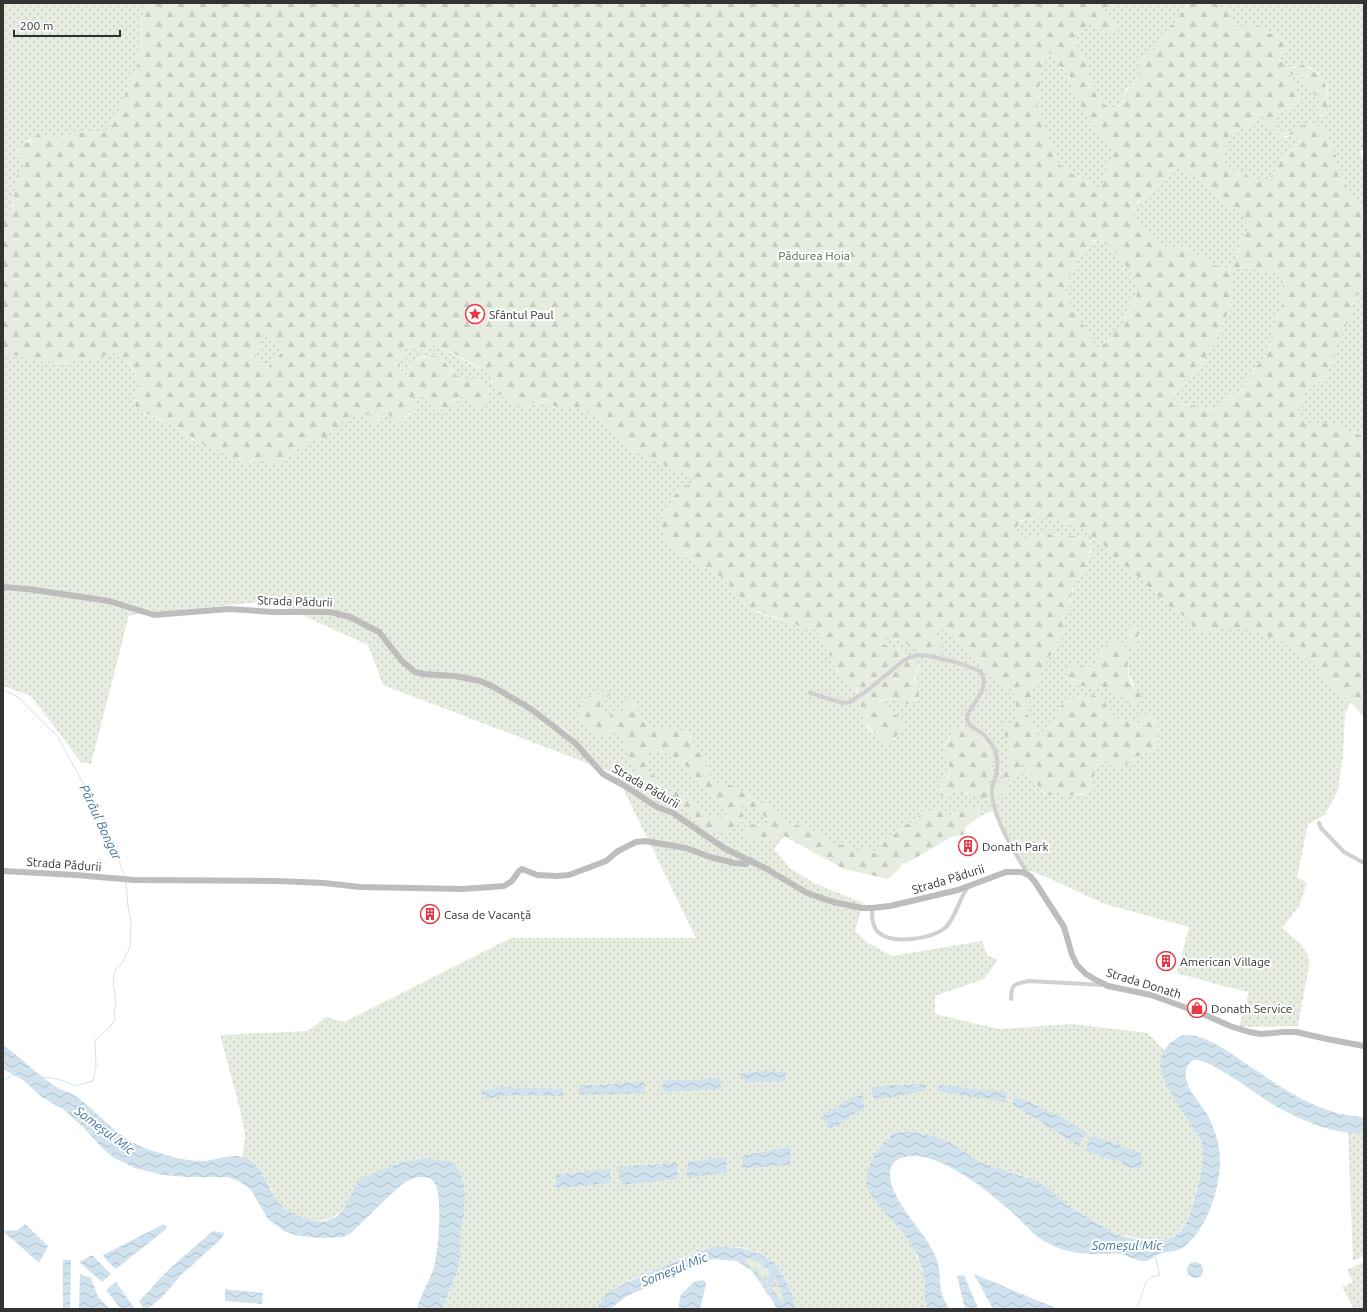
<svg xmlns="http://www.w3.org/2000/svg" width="1367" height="1312" font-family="Ubuntu,sans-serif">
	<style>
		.grass { fill: url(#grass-dots); fill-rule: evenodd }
		.forest { fill: url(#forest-firs); fill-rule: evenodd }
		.wetland { fill: url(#wetland-marsh) }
		.water { fill: url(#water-waves); fill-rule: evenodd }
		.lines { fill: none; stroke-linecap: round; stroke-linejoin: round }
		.stream { stroke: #cfe2ee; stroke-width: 1 }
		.river { stroke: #cfe2ee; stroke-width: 6 }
		.street { stroke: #d0d0d0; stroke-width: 4 }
		.secondary { stroke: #bdbdbd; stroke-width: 6 }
		.labels { text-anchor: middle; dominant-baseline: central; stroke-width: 4; stroke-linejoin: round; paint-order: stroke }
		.park-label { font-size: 12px; fill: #56703f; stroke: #fff }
		.poi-label { font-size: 12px; fill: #333; stroke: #fff; text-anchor: start }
		.street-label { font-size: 12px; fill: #333; stroke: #fff }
		.water-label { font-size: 13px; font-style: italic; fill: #3f7597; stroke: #fff }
	</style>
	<defs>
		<pattern id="grass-dots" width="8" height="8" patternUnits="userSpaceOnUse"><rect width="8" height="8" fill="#e6ecdf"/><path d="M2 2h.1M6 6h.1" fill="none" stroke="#c6cbc0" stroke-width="1.8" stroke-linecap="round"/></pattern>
		<pattern id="forest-firs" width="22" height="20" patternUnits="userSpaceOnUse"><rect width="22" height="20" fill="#e6ecdf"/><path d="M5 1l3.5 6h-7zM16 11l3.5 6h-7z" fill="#c6cbc0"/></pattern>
		<pattern id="wetland-marsh" width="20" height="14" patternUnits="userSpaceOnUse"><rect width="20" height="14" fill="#e6ecdf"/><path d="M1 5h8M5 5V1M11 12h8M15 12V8" fill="none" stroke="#c6cbc0"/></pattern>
		<pattern id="water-waves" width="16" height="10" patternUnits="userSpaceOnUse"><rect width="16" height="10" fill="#cfe2ee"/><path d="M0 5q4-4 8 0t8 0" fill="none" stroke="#b2c2cd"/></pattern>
	</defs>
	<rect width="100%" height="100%" fill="#fff"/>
	<g class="grass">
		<path d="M 3,3 L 144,3 L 144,11 L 140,21 L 141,39 L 138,63 L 126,90 L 123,103 L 107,131 L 102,133 L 86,132 L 67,135 L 57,139 L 33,137 C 28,142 22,144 17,150 C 19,157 25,159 26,164 C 24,168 20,171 18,175 C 13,185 16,209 7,215 L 3,215 Z"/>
		<path d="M 1113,3 L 1190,3 L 1185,7 L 1176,21 L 1168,28 L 1156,49 L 1143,59 L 1140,64 L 1140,77 C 1135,83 1127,86 1124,93 C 1121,99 1123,105 1115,109 C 1100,107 1091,87 1088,74 C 1087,70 1088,66 1086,62 C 1082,54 1076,49 1075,40 L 1080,31 L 1088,25 L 1094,25 L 1109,35 L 1117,29 L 1115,24 L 1104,15 L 1105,10 Z"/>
		<path d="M 1215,3 L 1364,3 L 1364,150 L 1360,151 L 1364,162 L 1364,210 L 1359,202 L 1348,190 L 1338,170 L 1336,156 L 1324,131 L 1321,127 L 1310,123 L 1298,127 L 1286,133 L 1278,135 L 1275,134 C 1267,121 1285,108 1297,105 L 1300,101 C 1298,93 1290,82 1291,75 L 1295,72 L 1300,74 L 1307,86 L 1317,97 L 1319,102 L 1318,112 L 1321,117 C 1326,114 1327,107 1328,101 C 1328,95 1328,84 1324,79 C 1321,73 1308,65 1301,65 C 1296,65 1294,69 1289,67 C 1281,63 1273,56 1285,51 L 1287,44 L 1281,37 L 1263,30 L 1251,22 L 1249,22 L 1245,32 L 1242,33 C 1233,28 1236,21 1231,14 C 1228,9 1219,7 1215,3 Z"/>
		<polygon points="1048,53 1053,55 1060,66 1067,73 1079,103 1093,125 1105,137 1112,151 1112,156 1108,172 1101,186 1099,187 1093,186 1080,177 1072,174 1058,164 1053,148 1044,131 1043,117 1038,108 1037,100 1039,92 1042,60 1045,55"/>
		<path d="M 1262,114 L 1266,118 C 1268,127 1268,138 1281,138 C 1287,138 1291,134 1297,134 L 1298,136 L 1298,142 L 1295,146 L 1281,159 L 1277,169 L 1267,181 L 1259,182 L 1247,175 L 1231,170 L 1225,162 L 1223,157 L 1229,136 L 1235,131 L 1248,126 L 1257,116 Z"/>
		<path d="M 1182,168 L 1190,172 L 1229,206 L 1244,215 L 1247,223 L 1247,231 C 1244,236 1241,240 1239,245 C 1237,253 1239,262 1232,267 C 1211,272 1203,256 1187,248 C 1177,244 1168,249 1158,245 L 1153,234 L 1142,230 L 1135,222 L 1133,214 L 1135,206 L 1172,171 L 1177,169 Z"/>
		<path d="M 1097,240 C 1109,242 1138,275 1138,287 C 1138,297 1133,302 1128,310 C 1125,316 1123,324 1119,329 C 1117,331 1114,333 1112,335 C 1107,342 1103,346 1095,347 L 1074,309 L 1067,301 L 1065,285 L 1081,253 L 1092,242 Z"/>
		<path d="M 1243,267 C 1255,270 1277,270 1285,281 L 1282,288 L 1282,307 L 1274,324 L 1268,352 L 1252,372 L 1241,390 L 1228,399 L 1219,409 C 1210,411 1205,407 1197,406 C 1189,405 1182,404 1175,402 L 1173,400 L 1174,392 L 1187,383 L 1193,377 L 1217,339 L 1229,308 L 1233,289 L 1232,275 L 1235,270 Z"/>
		<polygon points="1364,288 1364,431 1360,435 1332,424 1304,422 1300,419 1297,411 1299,403 1304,394 1323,378 1332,365 1338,339 1350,318 1355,297 1360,291"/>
		<path d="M 265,337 L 278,341 L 283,349 C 281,355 271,365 265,368 L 258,364 L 256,353 L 260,346 L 260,340 Z"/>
		<path d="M 431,345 L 437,346 L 489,373 L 492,378 L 491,383 L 497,392 L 512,402 L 528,406 L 535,402 L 546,403 L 554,407 L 570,405 L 600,418 L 605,421 L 622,440 L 633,450 L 667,467 L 694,476 L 696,479 L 695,483 L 685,486 L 675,495 L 660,522 L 660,528 L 670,544 L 680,553 L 723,578 L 740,597 L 745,606 L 758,613 L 800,626 C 805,628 811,626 815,628 C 821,632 836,670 840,678 L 845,682 L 853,683 L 861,701 L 865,725 L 877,737 L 886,742 L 894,740 L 900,731 L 903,724 C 897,715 889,711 880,705 L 879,701 L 892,699 L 910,704 L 917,701 L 919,693 L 914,675 L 918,671 L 920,666 L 912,660 L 907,661 L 905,660 L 904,654 L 900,649 L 887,646 L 883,643 L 882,639 L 885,637 L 891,637 L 898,641 L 916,647 L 926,652 L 937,653 L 936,631 L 939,627 L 944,627 L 955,635 L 971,658 L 987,668 L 996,682 L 1011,688 L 1015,696 L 1016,701 L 1015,709 L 1016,717 L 1014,722 L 1009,724 L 1003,732 L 1009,741 L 1010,749 L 1008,757 L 1008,768 L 998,790 L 993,791 L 989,788 L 988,783 L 993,765 L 990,750 L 985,741 L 968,729 L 963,726 L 958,727 L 950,735 L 944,747 L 945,760 C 957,770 946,776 940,785 L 940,793 L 949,796 L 950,791 L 955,790 L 965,794 L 976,794 L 997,798 L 1003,793 L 1018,774 L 1023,761 L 1025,763 L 1027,772 L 1032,776 L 1035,783 L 1044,794 L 1052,795 L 1059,792 C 1063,793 1066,795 1069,796 C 1075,796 1078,793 1085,795 L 1091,791 C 1092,783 1094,767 1099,761 C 1107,761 1115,767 1123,765 C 1129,764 1133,759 1139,756 C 1144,753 1151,752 1155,747 C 1163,736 1158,721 1147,715 L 1139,724 L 1113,717 L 1104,701 L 1100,698 L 1090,694 L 1079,697 L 1067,702 L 1056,720 L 1047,726 L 1044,735 L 1040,738 L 1036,734 L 1034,723 L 1026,713 L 1026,707 L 1031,698 L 1032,687 L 1037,681 L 1041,668 L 1052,653 L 1062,635 L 1063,627 L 1062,617 L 1069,606 L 1074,585 L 1084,569 L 1087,559 L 1091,552 L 1091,541 L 1081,537 L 1068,536 L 1055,534 L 1044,534 L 1024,540 L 1019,537 L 1017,530 L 1018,524 L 1024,520 L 1037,517 L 1048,517 L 1080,528 L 1106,547 L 1112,556 L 1140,578 L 1164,602 L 1190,621 L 1192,626 L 1196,630 L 1206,632 L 1219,629 L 1247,629 L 1284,642 L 1293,648 L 1313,663 L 1337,691 L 1351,702 L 1345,714 L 1343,756 L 1338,790 L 1325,815 L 1308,824 L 1297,877 L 1307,883 L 1299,906 L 1282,928 L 1302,945 L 1310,960 L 1298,1026 L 1239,1027 L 1249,992 L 1227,987 L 1177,973 L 1189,927 L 1105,904 L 1044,876 L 1024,869 L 992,811 L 977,818 L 980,809 L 959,810 L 952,817 L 945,810 L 922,812 L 917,818 L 900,828 L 895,834 L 882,840 L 875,854 L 856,856 L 834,845 L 823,835 L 805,827 L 787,823 L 776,808 L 757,802 L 743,792 L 712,784 L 707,773 L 707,764 L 694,745 L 688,732 L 660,728 L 649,728 L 637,712 L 635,703 L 623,712 L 615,709 L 610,717 L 605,718 L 601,711 L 600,701 L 591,695 L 577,706 L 580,715 L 580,723 L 592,733 L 601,737 L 613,730 L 625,743 L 632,765 L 648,771 L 647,759 L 643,751 L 652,749 L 663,752 L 684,764 L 695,776 L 705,790 L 721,799 L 727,816 L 721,820 L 711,817 L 702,808 L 687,800 L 679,792 L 671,800 L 696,817 L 709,831 L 744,821 L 743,814 L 738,808 L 741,799 L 750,807 L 760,811 L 771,825 L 746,824 L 759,840 L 784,836 L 774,849 L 790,868 L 814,883 L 863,903 L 855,931 L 868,943 L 892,956 L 982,941 L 987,955 L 998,960 L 984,979 L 935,996 L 935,1014 L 999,1029 L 1073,1024 L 1148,1033 L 1164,1050 C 1162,1055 1160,1060 1160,1065 C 1162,1081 1179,1107 1188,1121 C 1193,1127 1198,1134 1201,1142 C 1204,1150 1204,1160 1202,1169 L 1191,1210 L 1185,1225 L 1181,1230 L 1177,1234 L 1165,1239 L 1149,1240 L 1120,1235 L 1114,1233 L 1067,1205 L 1043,1185 L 1018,1174 L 989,1166 L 979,1162 L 953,1144 L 935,1136 L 908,1131 L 897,1132 L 889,1136 L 878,1150 L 898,1225 L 911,1244 L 924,1274 L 927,1309 L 795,1309 C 791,1267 758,1241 716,1248 C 694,1251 673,1262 653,1271 C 630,1281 610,1287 595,1309 L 442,1309 L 457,1272 L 458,1264 L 460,1232 L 464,1215 L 465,1197 L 424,1158 C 406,1160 394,1166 377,1173 C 373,1174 367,1175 363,1178 C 356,1183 353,1194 349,1201 C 333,1228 302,1225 281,1206 C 277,1201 274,1195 272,1190 C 265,1177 256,1162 242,1157 L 245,1136 L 241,1113 L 220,1035 L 308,1031 L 326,1017 L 344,1022 L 511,938 L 696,938 L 616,774 L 383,685 L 368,645 L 271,601 L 129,615 L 91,764 L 81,762 L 31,696 L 3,686 L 3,352 L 37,361 L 60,364 L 68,363 L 83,358 L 88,359 L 97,359 L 108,352 L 113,353 L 126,359 L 130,363 L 134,373 L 140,382 L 140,387 L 134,396 L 135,407 L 144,414 L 172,424 L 194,441 L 212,447 L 239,460 L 250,462 L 258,460 L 271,463 L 279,463 L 293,454 L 311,438 L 323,438 L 332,432 L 343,420 L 347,418 L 367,414 L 371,415 L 370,420 L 378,422 L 380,414 L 385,412 L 390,415 L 395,422 L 403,421 L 408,415 L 415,412 L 418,409 L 417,405 L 411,400 L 413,397 L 418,395 L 426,398 L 433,409 C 445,415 456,400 465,395 L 472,399 L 476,406 L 485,404 C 491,392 491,393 484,381 C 479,379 476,380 471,380 C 466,379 460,377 456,375 C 452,373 451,368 448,365 C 436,353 419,353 409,366 L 411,371 L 409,375 L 405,374 L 401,371 C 399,365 403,351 407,346 L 426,351 L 429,350 ZM 1130,630 L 1140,635 L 1137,639 L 1138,647 L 1138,650 L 1129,657 L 1128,662 L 1129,675 L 1136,690 L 1138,704 L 1132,705 C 1124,701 1119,692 1110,689 C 1100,686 1078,687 1073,683 L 1084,667 L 1092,668 C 1099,664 1098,658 1102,652 C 1105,647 1111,645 1115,641 L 1124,644 L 1126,650 L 1131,652 C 1135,646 1130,643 1127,638 Z"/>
		<polygon points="1348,1132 1364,1133 1364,1256 1353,1261"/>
		<polygon points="1364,1262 1364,1309 1354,1309 1342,1287 1353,1282 1347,1270"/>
	</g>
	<g class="forest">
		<path d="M 144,3 L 1113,3 L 1105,10 L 1104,15 L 1117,26 L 1116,32 L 1112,35 L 1109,35 L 1094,25 L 1088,25 L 1080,31 L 1075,40 C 1076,49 1082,54 1086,62 C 1088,66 1087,70 1088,74 C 1091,87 1100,107 1115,109 L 1120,106 L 1124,94 L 1130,86 L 1140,77 L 1140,64 L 1143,59 L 1156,49 L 1168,28 L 1176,21 L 1185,7 L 1190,3 L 1215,3 C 1219,7 1228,9 1231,14 C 1236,21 1233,29 1242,33 L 1245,32 L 1247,24 L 1250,22 C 1256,24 1259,28 1264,31 C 1272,35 1289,36 1287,49 C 1283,53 1276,53 1280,61 L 1291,68 L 1294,68 L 1298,65 L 1303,65 L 1313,70 L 1324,78 L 1328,97 L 1327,108 L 1323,115 L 1319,116 L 1318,112 L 1319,102 L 1317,97 L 1308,88 L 1300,74 L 1295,72 L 1291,75 C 1289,84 1304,97 1298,104 C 1296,107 1290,107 1287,109 C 1279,114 1269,125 1275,134 L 1286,133 L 1298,127 L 1310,123 L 1321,127 L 1324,131 L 1336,156 L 1338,170 L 1348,190 L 1358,200 L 1364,210 L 1364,288 L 1360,291 L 1355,297 L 1350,318 L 1338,339 L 1332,365 L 1323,378 L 1304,394 L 1299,403 L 1298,414 L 1300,419 L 1304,422 L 1315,422 L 1332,424 L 1360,435 L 1364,431 L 1364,718 L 1351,702 L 1337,691 L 1313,663 L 1289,645 L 1247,629 L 1219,629 L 1206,632 L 1196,630 L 1192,626 L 1190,621 L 1164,602 L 1140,578 L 1112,556 L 1106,547 L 1080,528 L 1051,518 L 1043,517 L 1021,520 L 1017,527 L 1019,537 L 1024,540 L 1031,537 L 1047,534 L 1068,536 L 1076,536 L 1089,540 L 1092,546 L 1087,559 L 1084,569 L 1073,587 L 1069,606 L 1062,617 L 1063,627 L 1062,635 L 1052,653 L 1041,668 L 1037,681 L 1032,687 L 1031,698 L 1026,707 L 1026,713 L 1034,723 L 1036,734 L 1040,738 L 1043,736 L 1047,726 L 1056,720 L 1059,709 L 1062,705 L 1079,697 L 1090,694 L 1100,698 L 1104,701 L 1113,717 L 1124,719 L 1137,724 L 1141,722 L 1141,717 L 1144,714 C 1149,715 1153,718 1156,723 C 1161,734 1160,746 1148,752 C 1144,754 1140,755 1136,757 C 1132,761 1126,766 1120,766 C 1113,767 1107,761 1099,761 C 1091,770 1096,787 1088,795 L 1080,793 L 1070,796 L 1059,792 L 1052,795 L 1047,795 C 1038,788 1027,773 1025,763 L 1023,761 L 1018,774 L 1003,793 L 997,798 L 986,799 L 976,794 L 962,793 L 953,790 L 949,794 L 949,799 L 947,801 L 944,800 L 941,796 L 940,788 L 941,782 L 948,777 L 950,769 L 949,764 L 943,758 L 942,752 L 953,730 L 958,727 L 965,727 L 979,736 L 985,741 L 990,750 L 993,765 L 988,783 L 989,788 L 990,790 L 995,791 L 999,788 L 1008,765 L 1008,757 L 1010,749 L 1009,741 L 1003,732 L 1004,726 L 1014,722 L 1016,717 L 1015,709 L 1016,701 L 1015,696 L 1011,688 L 996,682 L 987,668 L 971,658 L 955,635 L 944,627 L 939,627 L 936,631 C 937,638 944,646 937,653 L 926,652 L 916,647 L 898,641 L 891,637 L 885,637 L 882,639 L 883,643 L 887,646 L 903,650 L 904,658 L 907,661 L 915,661 L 919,663 C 920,670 914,672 914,678 C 914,681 917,684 918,687 C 921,693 918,700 913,704 C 901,705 893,696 879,701 L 880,705 L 902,719 C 905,728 897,735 892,741 C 880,744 875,734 869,727 C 866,725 864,724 863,720 C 860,703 863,699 853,683 L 845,682 L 840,678 C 836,670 821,632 815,628 C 811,626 805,628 800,626 L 750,609 L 745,606 L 740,597 L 723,578 L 675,550 L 670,544 L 659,527 L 660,522 L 675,495 L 685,486 L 695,483 L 696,478 L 691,475 L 667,467 L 633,450 L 622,440 L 605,421 L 600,418 L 570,405 L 557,407 L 546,403 L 535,402 L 528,406 L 523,406 L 512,402 L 497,392 L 491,386 C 491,383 493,379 492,377 C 490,371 442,347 434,345 L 431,345 L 429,350 L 426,351 L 407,346 C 404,350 404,351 403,356 C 401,365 395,369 407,375 L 409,375 L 411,371 L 409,364 L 411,362 C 426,356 435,351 448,366 C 451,369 452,373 456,375 C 461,377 467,379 471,380 C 476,380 479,379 484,381 C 491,392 493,399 481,408 C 473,407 473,397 465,395 L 463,396 L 456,405 L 438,411 L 431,407 L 426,398 L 418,395 L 413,397 L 411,400 L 417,405 L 418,409 C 415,412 413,411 409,414 C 403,418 405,423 395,422 L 389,415 L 385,412 L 380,414 L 378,422 L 374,425 L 370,422 L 371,417 L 369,414 L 348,418 L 343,420 L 328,436 L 323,438 L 311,438 L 293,454 L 279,463 L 271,463 L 258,460 L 245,462 L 237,459 L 212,447 L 199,443 L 172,424 L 139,411 C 134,406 132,398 137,391 C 139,388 140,389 140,386 C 141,382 132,369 130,362 L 113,353 L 108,352 L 102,357 L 94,360 L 83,358 L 68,363 L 60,364 L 37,361 L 3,352 L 3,215 L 7,215 C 17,208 13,188 16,178 C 18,172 23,169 26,164 C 24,157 17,156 18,147 L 30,141 L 33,137 L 39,135 L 47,135 L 57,139 L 70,134 L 86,132 L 102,133 L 107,131 L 123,103 L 126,90 L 138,63 L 141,39 L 140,21 L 144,11 ZM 1048,53 L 1053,55 L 1060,66 L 1066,71 L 1070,78 L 1071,86 L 1079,103 L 1093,125 L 1105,137 L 1112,151 L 1112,156 L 1108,172 L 1102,184 L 1099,187 L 1093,186 L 1080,177 L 1072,174 L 1058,164 L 1053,148 L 1044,131 L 1043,117 L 1038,108 L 1037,100 L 1039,92 L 1042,60 L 1045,55 ZM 1262,114 L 1266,118 C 1268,130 1266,133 1279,138 L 1294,134 L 1297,134 L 1298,136 L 1298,141 L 1295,146 L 1281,159 L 1277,169 L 1267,181 L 1259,182 L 1247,175 L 1231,170 L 1225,162 L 1223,157 L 1229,136 L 1235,131 L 1248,126 L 1257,116 ZM 1182,168 L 1187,171 L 1202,183 L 1229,206 L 1239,212 L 1246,220 L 1247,231 L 1240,242 L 1236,263 L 1232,267 C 1212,272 1202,255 1186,248 C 1177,244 1170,249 1161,246 C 1155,244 1158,237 1153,234 C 1148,230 1142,231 1137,225 C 1133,220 1132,211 1136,205 C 1138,200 1144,198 1147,195 C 1155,187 1164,179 1172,171 L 1177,169 ZM 1094,240 L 1102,241 L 1117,254 L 1133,275 L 1138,287 L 1136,298 L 1129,309 L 1119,329 L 1112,334 L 1108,341 L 1104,344 L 1095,347 L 1074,309 L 1067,301 L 1065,285 L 1081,253 ZM 1243,267 C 1255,270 1277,270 1285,281 L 1282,288 L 1282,307 L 1274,324 L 1268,352 L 1252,372 L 1241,390 L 1230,397 L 1219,409 L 1209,410 L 1199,406 L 1185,405 L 1175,402 L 1173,397 L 1174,392 L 1187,383 L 1193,377 L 1217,339 L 1229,308 L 1233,289 L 1232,275 L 1235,270 ZM 265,337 L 278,341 L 283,349 L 283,351 L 268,367 L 265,368 L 258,364 L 256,353 L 260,346 L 260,340 Z"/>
		<path d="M 1135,625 L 1140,627 L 1141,629 L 1137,639 L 1138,647 L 1138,650 L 1129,657 C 1126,666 1128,680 1134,688 C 1137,691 1139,693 1141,696 L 1140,703 L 1132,705 L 1129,704 C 1123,700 1120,693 1112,690 C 1097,683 1078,691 1066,678 L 1066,670 L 1068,666 C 1077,662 1083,669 1092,668 L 1097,663 L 1104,648 L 1115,641 L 1118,641 L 1123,642 L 1126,650 L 1131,651 C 1135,646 1130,643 1127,638 C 1128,633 1131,626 1135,625 Z"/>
		<polygon points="610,691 608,698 600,701 601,711 605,718 610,717 615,709 623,711 624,702 629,698 635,703 637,712 649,728 660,728 688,732 694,745 707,764 707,773 712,784 721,781 733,786 757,802 776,808 787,823 805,827 823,835 834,845 847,844 856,855 866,849 875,854 882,840 895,834 900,828 917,818 922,812 945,810 952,817 959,810 980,809 977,818 965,828 965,834 951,837 912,860 902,864 898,870 888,879 844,869 784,836 759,840 747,838 744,834 746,824 771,825 760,811 750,807 741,800 738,808 743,814 744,821 735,825 728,834 709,831 696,817 671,800 673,792 679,792 688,800 702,808 711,817 721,820 727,816 721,799 705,790 695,776 684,764 663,752 652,749 643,751 647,759 649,771 660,781 653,785 643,783 632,765 625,743 613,730 601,737 592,733 580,723 580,715 577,706 591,695"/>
	</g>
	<path class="wetland" d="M 747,1259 C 763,1260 787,1288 783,1304 L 765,1280 L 747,1264 L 745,1262 Z"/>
	<g class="water">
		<path d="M 1184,1035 C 1206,1034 1231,1053 1248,1065 C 1284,1089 1319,1115 1364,1117 L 1364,1133 C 1334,1135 1300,1120 1274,1105 C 1260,1097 1207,1056 1193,1060 C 1186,1065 1184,1073 1187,1082 C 1191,1096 1204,1106 1210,1120 C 1216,1133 1220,1147 1220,1161 C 1220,1188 1207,1229 1185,1246 C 1178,1252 1167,1251 1159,1254 C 1154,1256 1151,1260 1146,1261 C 1138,1263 1128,1255 1120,1254 C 1113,1253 1106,1254 1099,1254 C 1086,1254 1072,1253 1061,1249 C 1051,1245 1041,1240 1033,1233 C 1025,1225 1017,1216 1008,1209 C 987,1190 934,1148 905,1157 C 899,1158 894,1161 891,1167 C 884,1188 912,1219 923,1235 C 929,1244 938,1258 939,1269 C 941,1286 939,1295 950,1309 L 927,1309 L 925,1300 L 924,1274 L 917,1255 L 905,1235 L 873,1198 L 868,1189 L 866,1182 L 869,1166 L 874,1157 L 882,1144 L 893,1133 L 908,1131 L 935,1136 L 953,1144 L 979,1162 L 1034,1180 L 1048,1188 L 1067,1205 L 1114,1233 C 1130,1240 1167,1246 1181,1231 C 1190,1221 1193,1202 1197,1189 C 1201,1173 1206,1157 1201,1141 C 1198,1134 1193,1129 1190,1123 C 1180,1109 1160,1079 1160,1063 C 1161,1050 1172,1039 1184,1035 Z"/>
		<path d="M 3,1045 C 21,1057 35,1073 53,1085 C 62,1091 74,1093 82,1101 C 102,1117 120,1139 145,1148 C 161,1154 183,1161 201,1161 C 216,1161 230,1152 245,1158 C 264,1166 268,1189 279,1203 C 287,1213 300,1217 311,1220 C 321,1223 331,1221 339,1214 C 350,1204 352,1188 362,1178 L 403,1162 L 424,1158 L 448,1161 L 454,1164 L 458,1168 L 463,1181 L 465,1197 L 464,1215 L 460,1232 L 460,1255 L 457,1272 L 442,1309 L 417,1309 C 421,1293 431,1280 435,1263 C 438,1249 444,1192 433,1181 C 424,1173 411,1179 402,1184 L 359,1225 L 351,1233 L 343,1237 L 319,1238 L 295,1235 L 284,1231 L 268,1219 L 251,1190 L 243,1184 L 236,1180 L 227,1177 L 189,1177 L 162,1175 L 135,1168 L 114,1158 L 102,1148 L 84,1128 L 63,1109 L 43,1098 L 23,1080 L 3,1069 Z"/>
		<polygon points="764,1071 786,1072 785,1081 748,1082 738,1074"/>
		<polygon points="720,1078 721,1089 663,1092 663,1083 667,1080 694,1080"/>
		<polygon points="644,1082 645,1093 580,1095 579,1086"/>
		<path d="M 925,1084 L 926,1089 L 923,1091 L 880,1099 L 874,1100 L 871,1088 C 874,1086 919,1084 925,1084 Z"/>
		<polygon points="939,1085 1006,1092 1005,1102 938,1091"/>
		<polygon points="500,1087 564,1089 563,1096 507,1095 487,1100 480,1092"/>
		<polygon points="862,1094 864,1108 840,1124 830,1129 822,1117 824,1114 854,1097"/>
		<polygon points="1015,1096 1061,1117 1086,1132 1079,1146 1012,1104"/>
		<path d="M 1094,1136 L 1141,1153 C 1144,1159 1142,1165 1138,1170 L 1124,1165 L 1118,1160 L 1114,1161 L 1088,1151 C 1086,1145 1087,1138 1094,1136 Z"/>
		<polygon points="789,1147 791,1157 790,1165 743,1168 742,1156"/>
		<polygon points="726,1157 727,1172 687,1178 688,1162"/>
		<polygon points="677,1163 677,1179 621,1185 618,1167"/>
		<polygon points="610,1169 610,1183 556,1188 556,1175"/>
		<polygon points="25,1224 48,1246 39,1263 3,1231 18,1230"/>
		<polygon points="164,1224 166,1226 166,1229 116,1269 107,1261 103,1255"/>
		<path d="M 213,1231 L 225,1233 L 220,1240 L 182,1274 L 162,1297 L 148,1309 L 144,1309 L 139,1301 C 142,1297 147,1294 150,1290 C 167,1268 192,1250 213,1231 Z"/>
		<path d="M 717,1247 C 744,1246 769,1251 784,1277 C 790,1287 794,1297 795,1309 L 777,1309 L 771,1298 L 751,1270 L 737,1261 L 715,1259 L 703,1261 L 691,1266 L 670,1277 L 627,1296 L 610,1309 L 595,1309 L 608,1293 L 622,1285 L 673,1262 L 701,1251 ZM 747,1259 C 763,1259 786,1288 783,1303 L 765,1280 L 747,1264 L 745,1262 Z"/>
		<polygon points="92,1255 111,1274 102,1282 79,1262"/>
		<polygon points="63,1260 71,1260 70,1309 63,1309"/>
		<circle cx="1195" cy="1270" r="8"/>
		<polygon points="80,1274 91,1278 98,1297 110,1309 79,1309"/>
		<polygon points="974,1274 1058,1309 993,1309"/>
		<polygon points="964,1275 978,1308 978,1309 965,1309 957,1276"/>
		<polygon points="704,1280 706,1284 700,1309 678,1309 681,1294 695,1281"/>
		<polygon points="116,1282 135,1309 121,1309 106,1290"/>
		<polygon points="225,1289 263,1293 262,1304 225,1301"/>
	</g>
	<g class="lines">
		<g class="stream">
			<polyline points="3,690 18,697 58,737 90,796 114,843 124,876"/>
			<path d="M 42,1077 C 54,1078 64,1080 75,1086 L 93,1081 L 96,1066 L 95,1040 L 108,1029 L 115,1020 L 114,1012 L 116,1001 L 113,980 L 115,970 L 122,963 L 130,947 L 131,923 L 128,906 L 126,883"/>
			<polyline points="3,1081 14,1074"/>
			<path d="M 1136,1309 C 1142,1300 1142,1284 1150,1278 C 1152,1276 1157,1276 1160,1275 L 1155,1255"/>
		</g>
		<path class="river" d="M 769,1292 C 766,1285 772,1280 773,1273"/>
		<g class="street">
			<path d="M 810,693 L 836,701 L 844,703 L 850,702 L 868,690 L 904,660 L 916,655 L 929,656 L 959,663 L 980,671 C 992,686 973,703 967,716 C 966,726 975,728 982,733 C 987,738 992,744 995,750 C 998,758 998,767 996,775 C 995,779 993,783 992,787 C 990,813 1014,852 1028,874"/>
			<polyline points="1319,823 1321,828 1344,852 1364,863"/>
			<path d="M 872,908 C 872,916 872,926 878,932 C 892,945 931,939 945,928 C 956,918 959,898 968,887"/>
			<path d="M 1011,999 C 1011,984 1014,984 1029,981 L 1104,985"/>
		</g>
		<g class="secondary">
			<polyline points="3,587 28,589 109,601 154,615 229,609 274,612 330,612 350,617 379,632 402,661 415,672 423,674 454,676 466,678 480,681 492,686 531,709 575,743 603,774 625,786 657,807 673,813 724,848 765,868 807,893 833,902 862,908 872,908 890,906 958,890 1006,872 1022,872 1030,876 1035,882 1064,927 1072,955 1077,965 1086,974 1096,980 1108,986 1151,995 1201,1013 1230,1026 1249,1032 1261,1034 1283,1032 1296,1032 1327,1039 1364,1046"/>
			<polyline points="3,871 76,875 134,880 278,881 324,883 360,887 463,889 504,886 512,881 519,871 522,869 537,875 557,876 569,875 606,861 618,851 636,842 645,841 686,848 710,857 734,863 746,864 750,860"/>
		</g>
	</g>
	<defs>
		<g id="sight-ring" transform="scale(1)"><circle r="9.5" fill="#fff" stroke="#e63946" stroke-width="1.5"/><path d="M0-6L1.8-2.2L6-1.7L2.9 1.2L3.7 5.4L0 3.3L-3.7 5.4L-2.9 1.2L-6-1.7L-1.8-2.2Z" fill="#e63946"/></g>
		<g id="building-ring" transform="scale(1)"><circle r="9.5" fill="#fff" stroke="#e63946" stroke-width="1.5"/><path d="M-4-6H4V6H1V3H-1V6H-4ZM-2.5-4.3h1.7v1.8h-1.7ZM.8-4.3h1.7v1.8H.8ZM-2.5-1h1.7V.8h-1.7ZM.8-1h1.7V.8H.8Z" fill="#e63946"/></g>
		<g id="shop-ring" transform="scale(1)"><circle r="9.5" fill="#fff" stroke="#e63946" stroke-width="1.5"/><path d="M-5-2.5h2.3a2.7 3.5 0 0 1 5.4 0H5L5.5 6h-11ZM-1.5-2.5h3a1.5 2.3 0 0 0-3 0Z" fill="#e63946"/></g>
	</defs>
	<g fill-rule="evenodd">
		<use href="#sight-ring" x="475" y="314"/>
		<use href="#building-ring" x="968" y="846"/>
		<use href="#building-ring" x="430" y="914"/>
		<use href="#building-ring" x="1166" y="961"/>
		<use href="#shop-ring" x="1197" y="1008"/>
	</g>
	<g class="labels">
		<g class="park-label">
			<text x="814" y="255">Pădurea Hoia</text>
		</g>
		<g class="poi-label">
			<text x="489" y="314">Sfântul Paul</text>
			<text x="982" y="846">Donath Park</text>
			<text x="444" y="914">Casa de Vacanță</text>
			<text x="1180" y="961">American Village</text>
			<text x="1211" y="1008">Donath Service</text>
		</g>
		<g class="street-label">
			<text transform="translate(295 601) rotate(2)">Strada Pădurii</text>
			<text transform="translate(646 786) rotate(30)">Strada Pădurii</text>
			<text transform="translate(64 864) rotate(4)">Strada Pădurii</text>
			<text transform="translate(948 879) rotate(-17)">Strada Pădurii</text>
			<text transform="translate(1144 983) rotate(17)">Strada Donath</text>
		</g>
		<g class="water-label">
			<text transform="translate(101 822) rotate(65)">Pârâul Bongar</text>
			<text transform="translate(105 1130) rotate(37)">Someșul Mic</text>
			<text x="1127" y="1245">Someșul Mic</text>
			<text transform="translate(674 1269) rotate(-22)">Someșul Mic</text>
		</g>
	</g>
	<rect width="1367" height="1312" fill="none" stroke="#333333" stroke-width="8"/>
	<path d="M14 30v6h106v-6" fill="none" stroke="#333333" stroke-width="2"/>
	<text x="20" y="30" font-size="12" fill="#333333" stroke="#ffffff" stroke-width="3" paint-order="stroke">200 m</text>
</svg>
